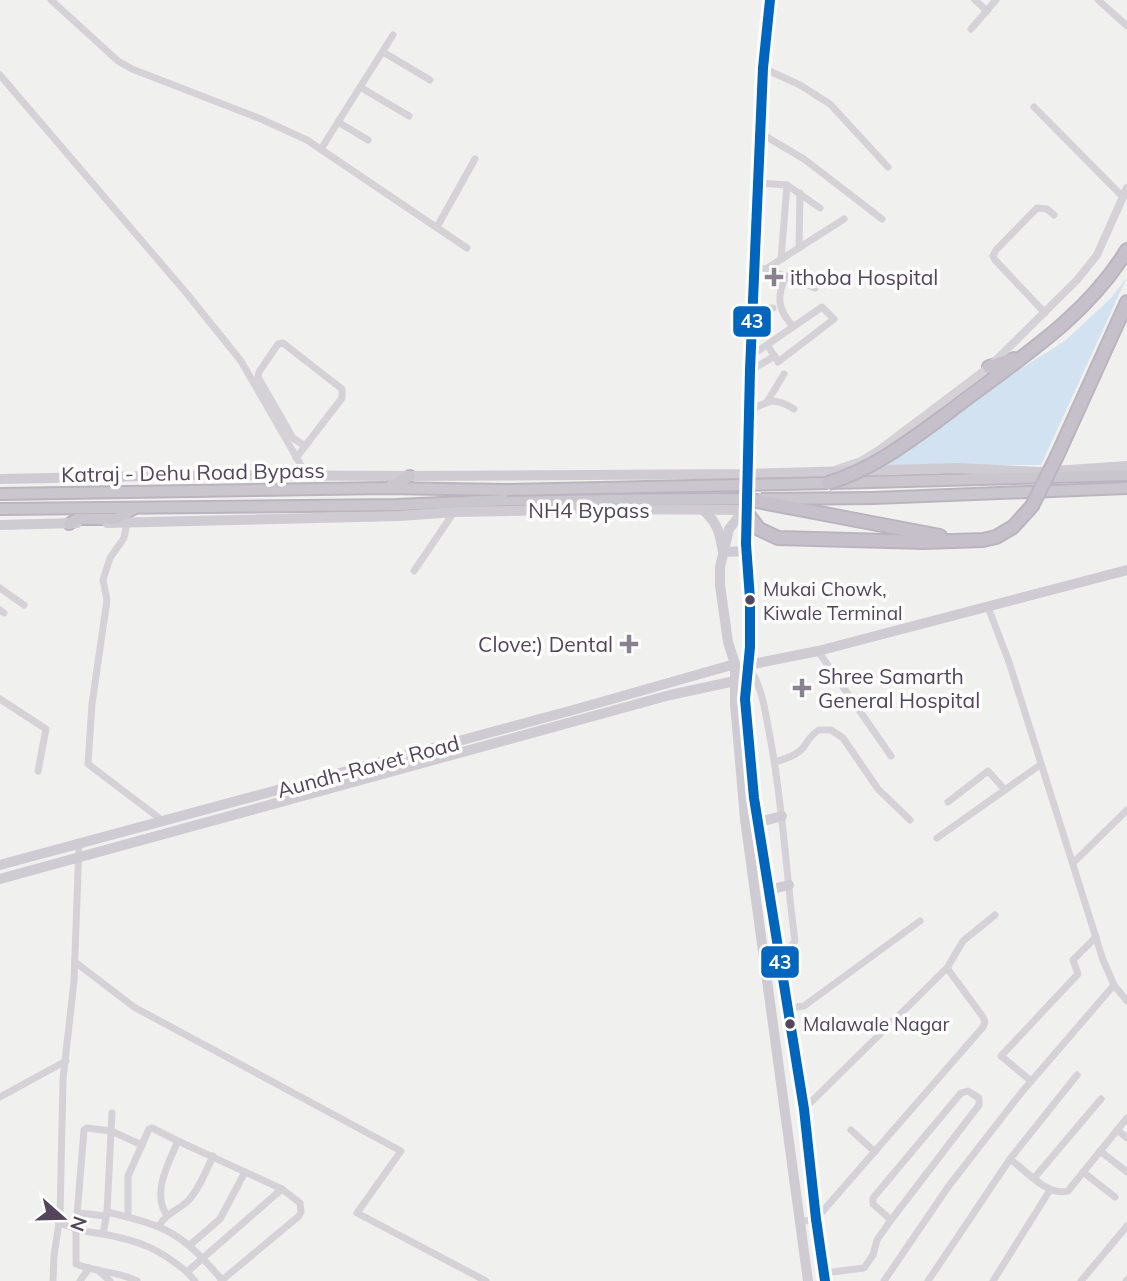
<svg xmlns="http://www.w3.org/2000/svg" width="1127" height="1281" font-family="Mulish,sans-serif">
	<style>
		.green { fill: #d2e2f0 }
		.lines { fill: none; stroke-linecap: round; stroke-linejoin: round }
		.trunk-casing { stroke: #bab4bf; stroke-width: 14 }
		.motorway-casing { stroke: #bab4bf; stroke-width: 16 }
		.minor { stroke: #d5d2d7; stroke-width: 7 }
		.tertiary { stroke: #d5d2d7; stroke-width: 8 }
		.secondary { stroke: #d4d1d6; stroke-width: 10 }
		.primary { stroke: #cfcbd2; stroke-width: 10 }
		.trunk { stroke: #cac6ce; stroke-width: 10 }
		.motorway { stroke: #c6c0ca; stroke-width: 12 }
		.trunk-bridge-casing { stroke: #bab4bf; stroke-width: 14; stroke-linecap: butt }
		.motorway-bridge-casing { stroke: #bab4bf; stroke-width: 16; stroke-linecap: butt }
		.trunk-bridge { stroke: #cac6ce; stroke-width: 10 }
		.motorway-bridge { stroke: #c6c0ca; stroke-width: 12 }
		.bus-1-casing { stroke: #fff; stroke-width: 16 }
		.bus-1 { stroke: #0065bd; stroke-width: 10 }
		.poi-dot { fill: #89818f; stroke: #fff; stroke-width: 2.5 }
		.bus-dot { fill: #52455c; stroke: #fff; stroke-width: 2.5 }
		.labels { text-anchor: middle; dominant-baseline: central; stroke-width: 7; stroke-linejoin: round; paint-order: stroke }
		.bus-label { font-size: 19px; fill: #52455c; stroke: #fff; text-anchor: start }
		.poi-label { font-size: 21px; fill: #52455c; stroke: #fff; text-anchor: start }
		.street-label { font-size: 21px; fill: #52455c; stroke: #fff }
		.line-badge { stroke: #fff; stroke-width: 2.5 }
		.badge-label { font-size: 19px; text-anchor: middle; font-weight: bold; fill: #fff }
	</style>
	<rect width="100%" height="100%" fill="#f0f0ef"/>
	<polygon class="green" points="1127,277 1041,465 887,465 990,388 1065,341 1111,298"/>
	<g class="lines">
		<g class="trunk-casing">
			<g id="trunk">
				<polyline points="832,483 1127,475"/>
				<polyline points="389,487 410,476"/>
				<polyline points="0,494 386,488 507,490"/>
				<polyline points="874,498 1127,488"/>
				<polyline points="0,509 397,505 508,500 746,499"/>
				<polyline points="69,524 77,519 116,519 135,508"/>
			</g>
		</g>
		<g class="motorway-casing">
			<g id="motorway">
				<polyline points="989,367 1014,359"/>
				<path d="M 945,415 C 1010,364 1083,322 1127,250"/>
				<polyline points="1057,456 1127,302"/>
				<polyline points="747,513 759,529 778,538 923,542 983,540 996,537 1013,527 1032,506"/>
				<polyline points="856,520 940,536"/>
			</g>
		</g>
		<g class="minor">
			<polyline points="51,0 118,61 132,69 261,119 307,140 467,248"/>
			<polyline points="975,0 987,11"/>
			<polyline points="1098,0 1127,26"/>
			<polyline points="971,29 996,0"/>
			<polyline points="383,52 430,80"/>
			<polyline points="763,68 800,85 830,104 888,167"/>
			<polyline points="0,75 188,295 241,361 306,474"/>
			<polyline points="360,87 409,116"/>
			<polyline points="1034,107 1123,197"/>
			<polyline points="338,122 368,140"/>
			<polyline points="760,133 804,159 882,219"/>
			<polyline points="321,149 393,35"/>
			<polyline points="758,183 787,185 820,208"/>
			<polyline points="437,227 475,159"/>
			<polyline points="799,248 800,193"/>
			<polyline points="781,259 787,185"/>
			<polyline points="755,268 766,269 844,219"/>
			<polyline points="766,269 815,288"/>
			<path d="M 786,276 C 777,295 777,308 791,324"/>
			<polyline points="753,308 773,308"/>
			<polyline points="1045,313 995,260 993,256 996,250 1037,208 1047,209 1054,215"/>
			<polyline points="752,355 822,307 834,319 778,362 768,346"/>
			<polyline points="751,370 775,356"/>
			<polyline points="767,402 784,374"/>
			<path d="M 751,410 C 770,400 775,397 794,409"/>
			<polyline points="296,458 342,398 342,389 283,343 278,344 259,372 258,377 293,438 305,446"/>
			<polyline points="127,522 124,538 110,558 103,580 107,600 92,704 88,764 163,821"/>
			<polyline points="414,571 454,512"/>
			<polyline points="0,588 24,605"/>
			<polyline points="988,607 1009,662 1103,960 1114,985 1127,1001"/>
			<polyline points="0,610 4,613"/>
			<polyline points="818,651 891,756"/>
			<path d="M 748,666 C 763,687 765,712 770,737 C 783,805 786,873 795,941 L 780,962"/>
			<polyline points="0,699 46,729 38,771"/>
			<path d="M 775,762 C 784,759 796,756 803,748 C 809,740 810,735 819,730 L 831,730 L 843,738 L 878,789 L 910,820"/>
			<polyline points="948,802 988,771 1005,790"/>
			<polyline points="937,838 1040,765"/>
			<polyline points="1073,863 1127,810"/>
			<polyline points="75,962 134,1007 401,1151 357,1213 486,1281"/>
			<polyline points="789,1008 804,1006 920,921"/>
			<polyline points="1031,1081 1001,1056 1078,974 1073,960 1096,937"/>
			<polyline points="0,1097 66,1061"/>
			<polyline points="804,1109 947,968 963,941 995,915"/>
			<polyline points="851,1130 875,1152"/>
			<polyline points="1117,1130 1127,1138"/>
			<polyline points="1100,1151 1127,1172"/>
			<path d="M 1010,1159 C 1025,1170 1048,1197 1068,1191 L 1127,1118"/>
			<polyline points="1083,1172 1115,1197"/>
			<polyline points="1035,1177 1101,1099"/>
			<polyline points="107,1212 112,1113"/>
			<polyline points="79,1213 106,1216"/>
			<polyline points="128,1217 128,1176 149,1129 152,1128 178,1141"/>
			<polyline points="799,1222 816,1219 983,1027 985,1022 983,1017 947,968"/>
			<path d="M 59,1223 L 83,1231 L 103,1234 L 107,1212 C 167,1226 182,1233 222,1280"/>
			<path d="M 159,1226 C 168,1211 176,1212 188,1201 C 199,1189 206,1171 213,1156"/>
			<path d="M 103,1234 C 140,1241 158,1248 187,1272 L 282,1189 L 178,1141 C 169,1162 152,1192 166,1214"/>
			<polyline points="190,1245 220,1219 245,1172"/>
			<polyline points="98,1270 110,1281"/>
			<polyline points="187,1272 195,1281"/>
			<polyline points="824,1273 864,1268 873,1255 877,1240 891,1220 873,1204 873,1198 961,1093 968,1091 979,1098 979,1105 891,1220"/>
			<polyline points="53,1281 54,1256 60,1216 63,1079 74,981 79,844"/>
			<polyline points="80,1281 89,1268"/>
			<path d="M 137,1281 C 114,1270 98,1273 76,1264 L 76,1227 L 84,1130 L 87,1128 L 111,1131 L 142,1145"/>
			<polyline points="221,1281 299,1216 301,1212 300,1203 282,1189"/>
			<polyline points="884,1281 948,1187 1021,1093 1114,985"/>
			<polyline points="928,1281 1010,1159 1077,1075"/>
			<polyline points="993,1281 1050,1190"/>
			<polyline points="1081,1281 1127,1226"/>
			<polyline points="1126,1281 1127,1280"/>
		</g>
		<polyline class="tertiary" points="837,469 861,461 879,450 989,367 1077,280 1097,255 1127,188"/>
		<polyline class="secondary" points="748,474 763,68 770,0"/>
		<g class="primary">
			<polyline points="748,476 746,544 750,599 750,647 745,699 750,765 769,901 786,989 804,1109 816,1219 825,1281"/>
			<polyline points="0,479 205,475 410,476 748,474 958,468 1040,472 1127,466"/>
			<path d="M 704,511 C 718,523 720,535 723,552 L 747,551"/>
			<polyline points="747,513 737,519 729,529 720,567 720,585 728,642 735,664 735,704 745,819 808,1281"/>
			<polyline points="107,523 400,516 455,512 614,509 748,510"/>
			<polyline points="0,525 77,523"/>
			<polyline points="748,665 818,651 1127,570"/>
			<polyline points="759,822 782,816"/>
			<polyline points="0,865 577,709 735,664"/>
			<polyline points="0,879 670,695 735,681"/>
			<polyline points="768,890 789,885"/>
		</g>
		<use href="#trunk" class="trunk"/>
		<use href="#motorway" class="motorway"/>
		<g class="trunk-bridge-casing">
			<g id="trunk-bridge">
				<polyline points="507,490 828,483"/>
				<polyline points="761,499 874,498"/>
			</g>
		</g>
		<g class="motorway-bridge-casing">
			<g id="motorway-bridge">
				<path d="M 828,483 C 872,470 908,442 945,415"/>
				<polyline points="746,499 856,520"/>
				<polyline points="1032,506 1057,456"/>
			</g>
		</g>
		<use href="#trunk-bridge" class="trunk-bridge"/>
		<use href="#motorway-bridge" class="motorway-bridge"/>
		<g class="bus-1-casing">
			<polyline id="bus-1" points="770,0 763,68 750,370 746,544 750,599 750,647 745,699 754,798 804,1109 816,1219 825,1281"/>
		</g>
		<use href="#bus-1" class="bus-1"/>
	</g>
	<g class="poi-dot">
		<path d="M770.5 266.5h7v7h7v7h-7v7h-7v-7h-7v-7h7z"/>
		<path d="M625.5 633.5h7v7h7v7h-7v7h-7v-7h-7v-7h7z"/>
		<path d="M798.5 677.5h7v7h7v7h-7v7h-7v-7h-7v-7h7z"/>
	</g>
	<g class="bus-dot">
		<circle cx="750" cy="600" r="6"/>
		<circle cx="790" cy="1024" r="6"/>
	</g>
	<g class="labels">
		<g class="bus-label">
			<text x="763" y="589">Mukai Chowk,<tspan x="763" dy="24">Kiwale Terminal</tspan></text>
			<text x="803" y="1024">Malawale Nagar</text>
		</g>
		<g class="poi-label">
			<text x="790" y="277">ithoba Hospital</text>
			<text x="613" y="644" text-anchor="end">Clove:) Dental</text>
			<text x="818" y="676">Shree Samarth<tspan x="818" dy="24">General Hospital</tspan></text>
		</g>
		<g class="street-label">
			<text transform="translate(193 472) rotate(-1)">Katraj - Dehu Road Bypass</text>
			<text x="589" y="510">NH4 Bypass</text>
			<text transform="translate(368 766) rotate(-15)">Aundh-Ravet Road</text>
		</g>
	</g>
	<g class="line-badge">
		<rect x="732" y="305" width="40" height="33" rx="7" fill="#0065bd"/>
		<rect x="760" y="945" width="40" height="34" rx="7" fill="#0065bd"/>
	</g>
	<g class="badge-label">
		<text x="752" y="328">43</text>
		<text x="780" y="969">43</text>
	</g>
	<g transform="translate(63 1218) rotate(110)" stroke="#ffffff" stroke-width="5" paint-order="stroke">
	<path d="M0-5L12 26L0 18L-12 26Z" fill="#52455c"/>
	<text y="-10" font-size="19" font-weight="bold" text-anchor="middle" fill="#52455c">N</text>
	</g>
</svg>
